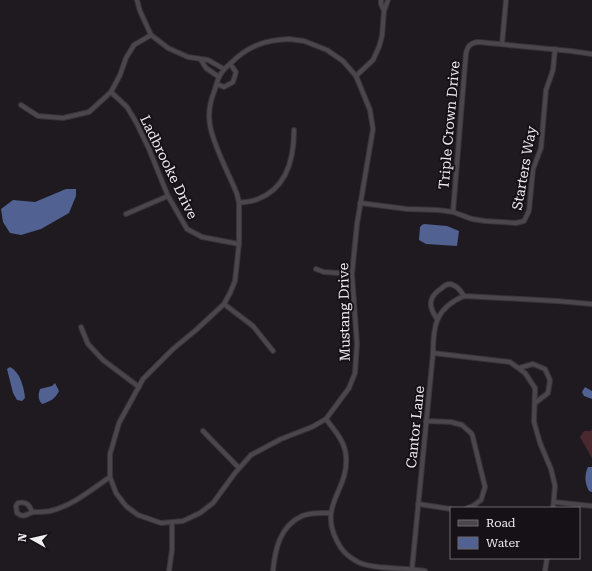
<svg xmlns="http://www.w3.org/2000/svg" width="592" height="571" font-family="'Roboto Serif',serif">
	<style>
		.green { fill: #49292f }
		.water { fill: #516191 }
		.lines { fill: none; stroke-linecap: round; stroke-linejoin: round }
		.minor-casing { stroke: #373438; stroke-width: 6 }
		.minor { stroke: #4b464c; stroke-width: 4 }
		.labels { text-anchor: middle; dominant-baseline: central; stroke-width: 4; stroke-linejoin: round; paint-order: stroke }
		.street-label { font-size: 14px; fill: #f1eef2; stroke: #151116 }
	</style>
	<rect width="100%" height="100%" fill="#1e1a20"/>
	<polygon class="green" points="592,429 592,458 580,437 584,431 591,431"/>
	<g class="water">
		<polygon points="66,189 76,189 76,196 69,213 41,229 21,235 10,233 3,222 1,209 13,200 35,202"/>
		<polygon points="424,224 447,226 459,231 457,246 426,244 419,240 420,227 422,225"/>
		<path d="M 10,367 C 20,372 24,387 25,398 L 22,401 L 17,400 L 13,393 L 7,369 Z"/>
		<path d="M 55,383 L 59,391 C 55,399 51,401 42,404 C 38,399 38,395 40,389 L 52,386 Z"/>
		<polygon points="585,387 592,391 592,399 584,396 582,392"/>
		<path d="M 588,467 L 592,467 L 592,492 L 589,491 C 585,484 584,475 588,467 Z"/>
	</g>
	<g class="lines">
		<g class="minor-casing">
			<g id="minor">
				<polyline points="137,0 140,11 151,35 168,48 188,57 208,60 224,69"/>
				<polyline points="381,0 381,4 384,11"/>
				<path d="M 289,39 L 304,41 L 327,50 L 343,61 L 356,76 L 370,110 L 373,129 L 357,224 L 352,274 L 357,344 L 355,373 L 349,388 L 326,419 L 312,427 L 281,439 L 251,455 L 235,473 L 213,503 L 200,513 L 183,521 L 161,523 L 138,515 L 126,506 L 116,493 L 110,477 L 110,454 L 119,423 L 143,379 L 173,349 L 196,330 L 224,304 L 230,293 L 235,281 L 239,244 L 239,203 L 237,194 C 229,174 213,145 210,125 C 208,114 210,102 214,92 C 216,87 217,81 219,77 C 222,71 226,67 231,63 C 248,46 265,40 289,39 Z"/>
				<polyline points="502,44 506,0"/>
				<polyline points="201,60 206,68 219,77"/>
				<polyline points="356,76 373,60 379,47 382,36 384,11 388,0"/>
				<polyline points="217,84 224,87 233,82 236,72 230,64"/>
				<polyline points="111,92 127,107 136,122 149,149 168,196 187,229 202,237 239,244"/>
				<polyline points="21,105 38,116 63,118 89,112 111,92 120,75 126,58 134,45 151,35"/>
				<path d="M 239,203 C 245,202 252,202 258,199 C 287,188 294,159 294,130"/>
				<polyline points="360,203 407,209 438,210 453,212 472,219 485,221 516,223 524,221 529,211 533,169 541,148 546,90 553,70 555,49"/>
				<path d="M 453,212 L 466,53 C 468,46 470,43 478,42 L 571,51 L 592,54"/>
				<polyline points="126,214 168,196"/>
				<polyline points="316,269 324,272 352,274"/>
				<polyline points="224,304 253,326 273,351"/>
				<path d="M 437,319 C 428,306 428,297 442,288 C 445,285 449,283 453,285 C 459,287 461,292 464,296"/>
				<polyline points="81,327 88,344 103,360 139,387"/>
				<polyline points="433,353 510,362 525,373 535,388 534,422 540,443 551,469 555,486 553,508"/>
				<polyline points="519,368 533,364 545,369 550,380 548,393 535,403"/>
				<path d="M 326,419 C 334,430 345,441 346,456 C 349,491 318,504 337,541 C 341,550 348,557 358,562 C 375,570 405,567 425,571"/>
				<polyline points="426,421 451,422 462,425 472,434 485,487 481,500 473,506 467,508"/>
				<polyline points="203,431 239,468"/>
				<polyline points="554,502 592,506"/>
				<polyline points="418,504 451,509"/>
				<path d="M 32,512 C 30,505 26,501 18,503 L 16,506 L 17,513 C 25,519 27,513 34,512 C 39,512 44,512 50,511 C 72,506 91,490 110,477"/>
				<path d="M 412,569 L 433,353 C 433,325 436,308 464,296 L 557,301 L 592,304"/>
				<polyline points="169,571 172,550 172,523"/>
				<path d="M 273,571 C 275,549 280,526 302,516 C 311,512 321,513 330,513"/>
				<polyline points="545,571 547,558"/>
			</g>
		</g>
		<use href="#minor" class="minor"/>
	</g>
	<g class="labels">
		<g class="street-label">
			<text transform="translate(449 125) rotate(-85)">Triple Crown Drive</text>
			<text transform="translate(169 167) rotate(64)">Ladbrooke Drive</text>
			<text transform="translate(524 168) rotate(-80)">Starters Way</text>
			<text transform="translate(344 312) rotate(-91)">Mustang Drive</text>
			<text transform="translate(415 427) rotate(-84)">Cantor Lane</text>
		</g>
	</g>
	<rect x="450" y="507" width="130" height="52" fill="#151116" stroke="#6d696e"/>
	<rect x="458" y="520" width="20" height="6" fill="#4b464c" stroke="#6d696e"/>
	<text x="486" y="527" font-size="12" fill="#f1eef2">Road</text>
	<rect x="458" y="537" width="20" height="12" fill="#516191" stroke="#6d696e"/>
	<text x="486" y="547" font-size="12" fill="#f1eef2">Water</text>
	<g transform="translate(32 539) rotate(278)" stroke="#151116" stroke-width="3" paint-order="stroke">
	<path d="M0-3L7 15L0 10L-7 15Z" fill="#f1eef2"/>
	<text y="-6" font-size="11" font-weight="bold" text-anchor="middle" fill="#f1eef2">N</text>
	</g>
</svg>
